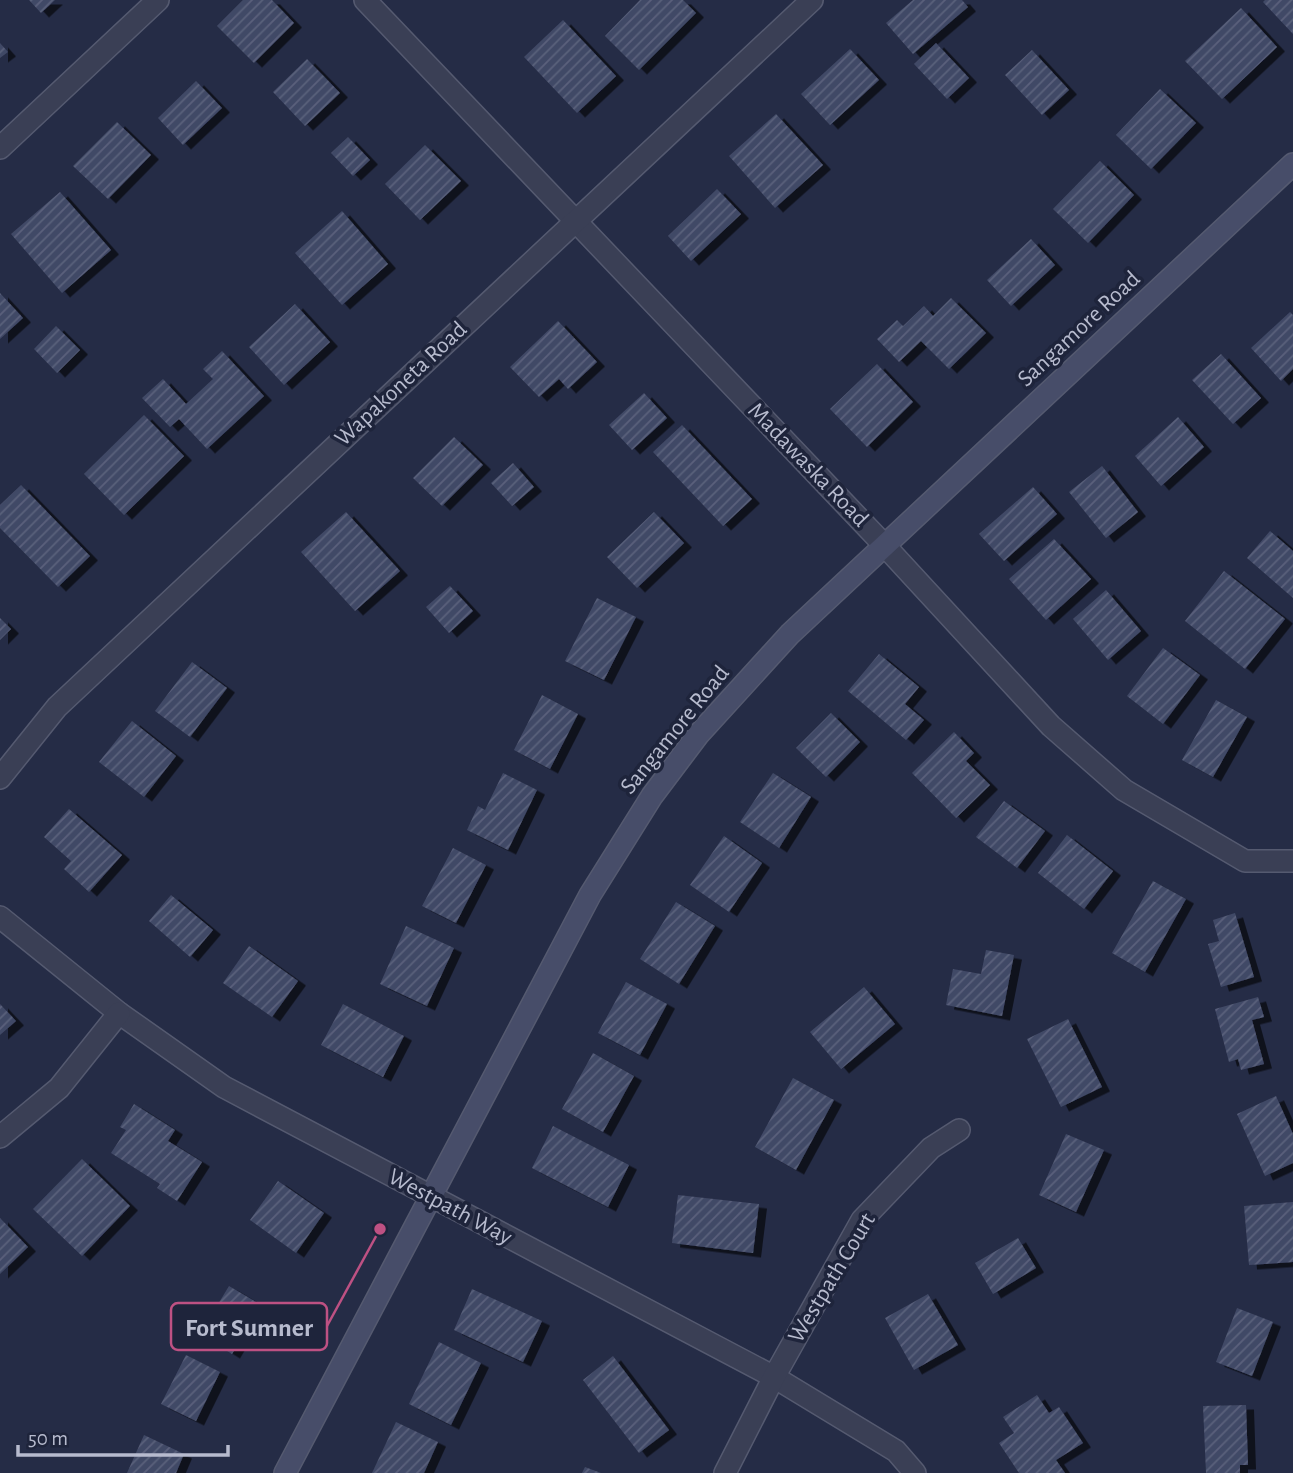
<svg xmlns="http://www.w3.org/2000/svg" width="1293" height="1473" font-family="'Alegreya Sans',sans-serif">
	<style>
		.building { fill: url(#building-hatch); filter: url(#shadow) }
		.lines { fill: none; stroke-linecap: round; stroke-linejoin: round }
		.street-casing { stroke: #555a70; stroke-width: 24 }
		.secondary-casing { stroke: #555a70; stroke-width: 24 }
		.street { stroke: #3a3f55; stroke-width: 21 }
		.secondary { stroke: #474d69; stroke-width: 21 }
		.labels { text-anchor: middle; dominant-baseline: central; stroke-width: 7; stroke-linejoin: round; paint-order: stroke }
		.street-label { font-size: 24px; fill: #b7bbce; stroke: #1e243b }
		.leader { fill: none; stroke: #be5183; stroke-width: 2.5 }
		.callout-dot { fill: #be5183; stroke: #1e243b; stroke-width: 2.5 }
		.callout { fill: #1e243b; stroke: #be5183; stroke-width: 2.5 }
		.callout-label { font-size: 26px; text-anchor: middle; font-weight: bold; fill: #b7bbce }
	</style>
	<defs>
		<pattern id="building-hatch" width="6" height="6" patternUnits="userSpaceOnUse" patternTransform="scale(1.75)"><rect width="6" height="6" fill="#414966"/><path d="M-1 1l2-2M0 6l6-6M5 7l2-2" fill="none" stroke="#5a617b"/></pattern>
		<filter id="shadow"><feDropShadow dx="8" dy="4.5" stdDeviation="0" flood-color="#0009"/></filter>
	</defs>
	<rect width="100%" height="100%" fill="#252c46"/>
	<g class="building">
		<polygon points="29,0 55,0 41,13"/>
		<polygon points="243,0 272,0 294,23 254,63 217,26"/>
		<polygon points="640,0 683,0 696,13 639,70 605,36"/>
		<polygon points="913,0 962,0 968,7 913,54 886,23"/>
		<polygon points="1265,0 1293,0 1293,34 1263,2"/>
		<polygon points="1241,8 1277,47 1222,99 1185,61"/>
		<polygon points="563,20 616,76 577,113 524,57"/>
		<polygon points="0,43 8,52 0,58"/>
		<polygon points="936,43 969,78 947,99 914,64"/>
		<polygon points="850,49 879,80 830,125 801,94"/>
		<polygon points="1032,50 1069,90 1042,115 1005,75"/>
		<polygon points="307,59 340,93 305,126 273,92"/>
		<polygon points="196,81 222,108 183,145 158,118"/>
		<polygon points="1160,89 1196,123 1151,169 1116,135"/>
		<polygon points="776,114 823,165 775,208 729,156"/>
		<polygon points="117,122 151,155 108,199 73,166"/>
		<polygon points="348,137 370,160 353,176 331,153"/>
		<polygon points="425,145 461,181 420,220 385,184"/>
		<polygon points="1100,161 1134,195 1088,243 1053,209"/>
		<polygon points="717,189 741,214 691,261 668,236"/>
		<polygon points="60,192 111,250 62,293 11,234"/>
		<polygon points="342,211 388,264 342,305 295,253"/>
		<polygon points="1031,239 1055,265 1011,306 987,280"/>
		<polygon points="0,293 23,318 0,339"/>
		<polygon points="951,298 986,333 949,369 921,341 899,362 877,339 897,320 903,326 924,306 933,316"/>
		<polygon points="295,304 330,342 284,385 249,347"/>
		<polygon points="1290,312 1293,315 1293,369 1281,381 1251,348"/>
		<polygon points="558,321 597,362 568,389 559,379 539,397 510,367"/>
		<polygon points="56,326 80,350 57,373 34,349"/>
		<polygon points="222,351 264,396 207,449 179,419 170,427 142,398 163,379 186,404 213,379 203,369"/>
		<polygon points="1221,354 1261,398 1233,424 1192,380"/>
		<polygon points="877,364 913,402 867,447 830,409"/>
		<polygon points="644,393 667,418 632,450 609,425"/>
		<polygon points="144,415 184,456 124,515 84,474"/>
		<polygon points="1178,417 1204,447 1161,486 1135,456"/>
		<polygon points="682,425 752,499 723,526 653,452"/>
		<polygon points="454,437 483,465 442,506 413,478"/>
		<polygon points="513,463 534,487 512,506 491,483"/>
		<polygon points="1102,466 1138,512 1106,538 1069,492"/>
		<polygon points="21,485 90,556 58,587 0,528 0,505"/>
		<polygon points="1033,487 1057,514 1004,561 979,534"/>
		<polygon points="346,512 400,571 355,611 301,552"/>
		<polygon points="654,512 684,543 637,588 607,557"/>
		<polygon points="1270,531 1293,551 1293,598 1247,558"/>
		<polygon points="1054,539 1091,579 1046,620 1009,579"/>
		<polygon points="1224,571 1285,619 1245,669 1185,621"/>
		<polygon points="450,586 473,611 449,633 426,607"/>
		<polygon points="1106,590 1141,631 1108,660 1073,619"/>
		<polygon points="597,598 636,617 604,680 565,661"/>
		<polygon points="0,618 11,629 0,640"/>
		<polygon points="1163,648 1200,675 1163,724 1127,696"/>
		<polygon points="879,654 919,687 905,704 924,720 906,740 848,691"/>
		<polygon points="192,662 227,688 190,737 155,711"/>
		<polygon points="542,695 578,714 550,769 514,750"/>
		<polygon points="1216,700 1247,717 1213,777 1182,760"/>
		<polygon points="831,713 860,742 826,777 796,748"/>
		<polygon points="132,721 176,756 144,797 99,762"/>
		<polygon points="954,732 974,753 966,761 990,785 956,818 912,773"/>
		<polygon points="503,773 537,790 508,850 467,830 478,806 485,810"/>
		<polygon points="773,773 811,797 779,848 740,822"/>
		<polygon points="1004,801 1045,831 1017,868 976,837"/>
		<polygon points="69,809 122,855 89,892 64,869 71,861 44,837"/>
		<polygon points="1067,835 1113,871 1084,909 1038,873"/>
		<polygon points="724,836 762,863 729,912 690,885"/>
		<polygon points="453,848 486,865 456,923 422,906"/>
		<polygon points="1153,881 1186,899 1145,972 1112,953"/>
		<polygon points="171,895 213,930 190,957 149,921"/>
		<polygon points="676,902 715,926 679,984 640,959"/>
		<polygon points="1235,913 1254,977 1221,987 1208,944 1219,941 1213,920"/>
		<polygon points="406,926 454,948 427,1006 380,984"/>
		<polygon points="249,946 298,981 272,1017 223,983"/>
		<polygon points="986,950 1014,955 1002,1016 946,1005 953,969 981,974"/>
		<polygon points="626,982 667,1004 640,1055 598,1033"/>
		<polygon points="864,987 895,1024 841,1069 810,1032"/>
		<polygon points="1258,997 1264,1017 1252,1020 1264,1064 1241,1070 1238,1059 1229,1062 1215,1009"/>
		<polygon points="0,1004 16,1021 0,1035"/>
		<polygon points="343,1004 404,1036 383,1077 321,1045"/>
		<polygon points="1068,1019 1102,1087 1061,1107 1027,1039"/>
		<polygon points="593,1053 634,1076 603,1132 562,1109"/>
		<polygon points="793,1078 834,1100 796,1170 755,1147"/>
		<polygon points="1276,1096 1293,1134 1293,1163 1265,1176 1237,1114"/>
		<polygon points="134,1104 175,1130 168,1141 202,1162 177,1201 157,1188 160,1184 111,1153 126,1130 120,1127"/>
		<polygon points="553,1126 629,1165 608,1207 532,1168"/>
		<polygon points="1066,1134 1104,1150 1076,1212 1039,1195"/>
		<polygon points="82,1159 130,1206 82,1256 33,1209"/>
		<polygon points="278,1181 324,1213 296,1253 250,1220"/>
		<polygon points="678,1195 759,1204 753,1253 672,1243"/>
		<polygon points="1293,1202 1293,1262 1249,1265 1244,1206"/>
		<polygon points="0,1218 28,1247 0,1274"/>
		<polygon points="1018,1238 1036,1268 993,1294 975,1263"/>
		<polygon points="229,1286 261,1305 232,1354 200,1334"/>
		<polygon points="472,1289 542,1321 523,1362 454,1330"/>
		<polygon points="928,1294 958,1345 914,1370 885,1318"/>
		<polygon points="1237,1308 1273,1322 1252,1376 1216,1362"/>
		<polygon points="439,1342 481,1363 451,1425 409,1404"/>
		<polygon points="186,1355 220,1372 196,1421 161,1404"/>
		<polygon points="613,1356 669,1430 639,1453 583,1380"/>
		<polygon points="1037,1395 1049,1413 1059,1407 1083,1443 1056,1460 1065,1473 1019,1473 999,1443 1014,1433 1003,1417"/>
		<polygon points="1246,1405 1248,1465 1240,1465 1240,1473 1206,1473 1203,1406"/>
		<polygon points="396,1422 438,1442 424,1473 372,1473"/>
		<polygon points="144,1435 184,1454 176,1473 127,1473"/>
		<polygon points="585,1467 601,1473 582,1473"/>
	</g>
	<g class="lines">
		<g class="street-casing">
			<g id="street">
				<polyline points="365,0 886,547 1051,726 1124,790 1245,861 1293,861"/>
				<polyline points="0,148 158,0"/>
				<polyline points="0,778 57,707 812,0"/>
				<polyline points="0,917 119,1013 224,1087 774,1377 896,1451 915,1473"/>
				<polyline points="0,1137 59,1088 119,1013"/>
				<polyline points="725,1473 774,1377 862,1220 931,1148 959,1130"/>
			</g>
		</g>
		<g class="secondary-casing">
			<polyline id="secondary" points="285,1473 590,895 652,796 698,735 790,634 1293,164"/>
		</g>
		<use href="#street" class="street"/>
		<use href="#secondary" class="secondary"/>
	</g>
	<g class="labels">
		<g class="street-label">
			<text transform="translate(1079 329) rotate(-43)">Sangamore Road</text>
			<text transform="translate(401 384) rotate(-43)">Wapakoneta Road</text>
			<text transform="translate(808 465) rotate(46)">Madawaska Road</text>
			<text transform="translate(675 730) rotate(-51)">Sangamore Road</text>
			<text transform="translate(450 1207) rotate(28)">Westpath Way</text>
			<text transform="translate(832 1278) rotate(-59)">Westpath Court</text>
		</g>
	</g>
	<path class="leader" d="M380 1229L327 1326"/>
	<circle class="callout-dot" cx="380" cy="1229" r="7"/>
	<rect class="callout" x="171" y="1303" width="156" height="47" rx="7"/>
	<g class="callout-label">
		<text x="249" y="1336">Fort Sumner</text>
	</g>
	<path d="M18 1445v10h210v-10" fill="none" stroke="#b7bbce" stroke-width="3.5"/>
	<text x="28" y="1445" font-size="21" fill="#b7bbce" stroke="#1e243b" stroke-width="5" paint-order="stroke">50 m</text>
</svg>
